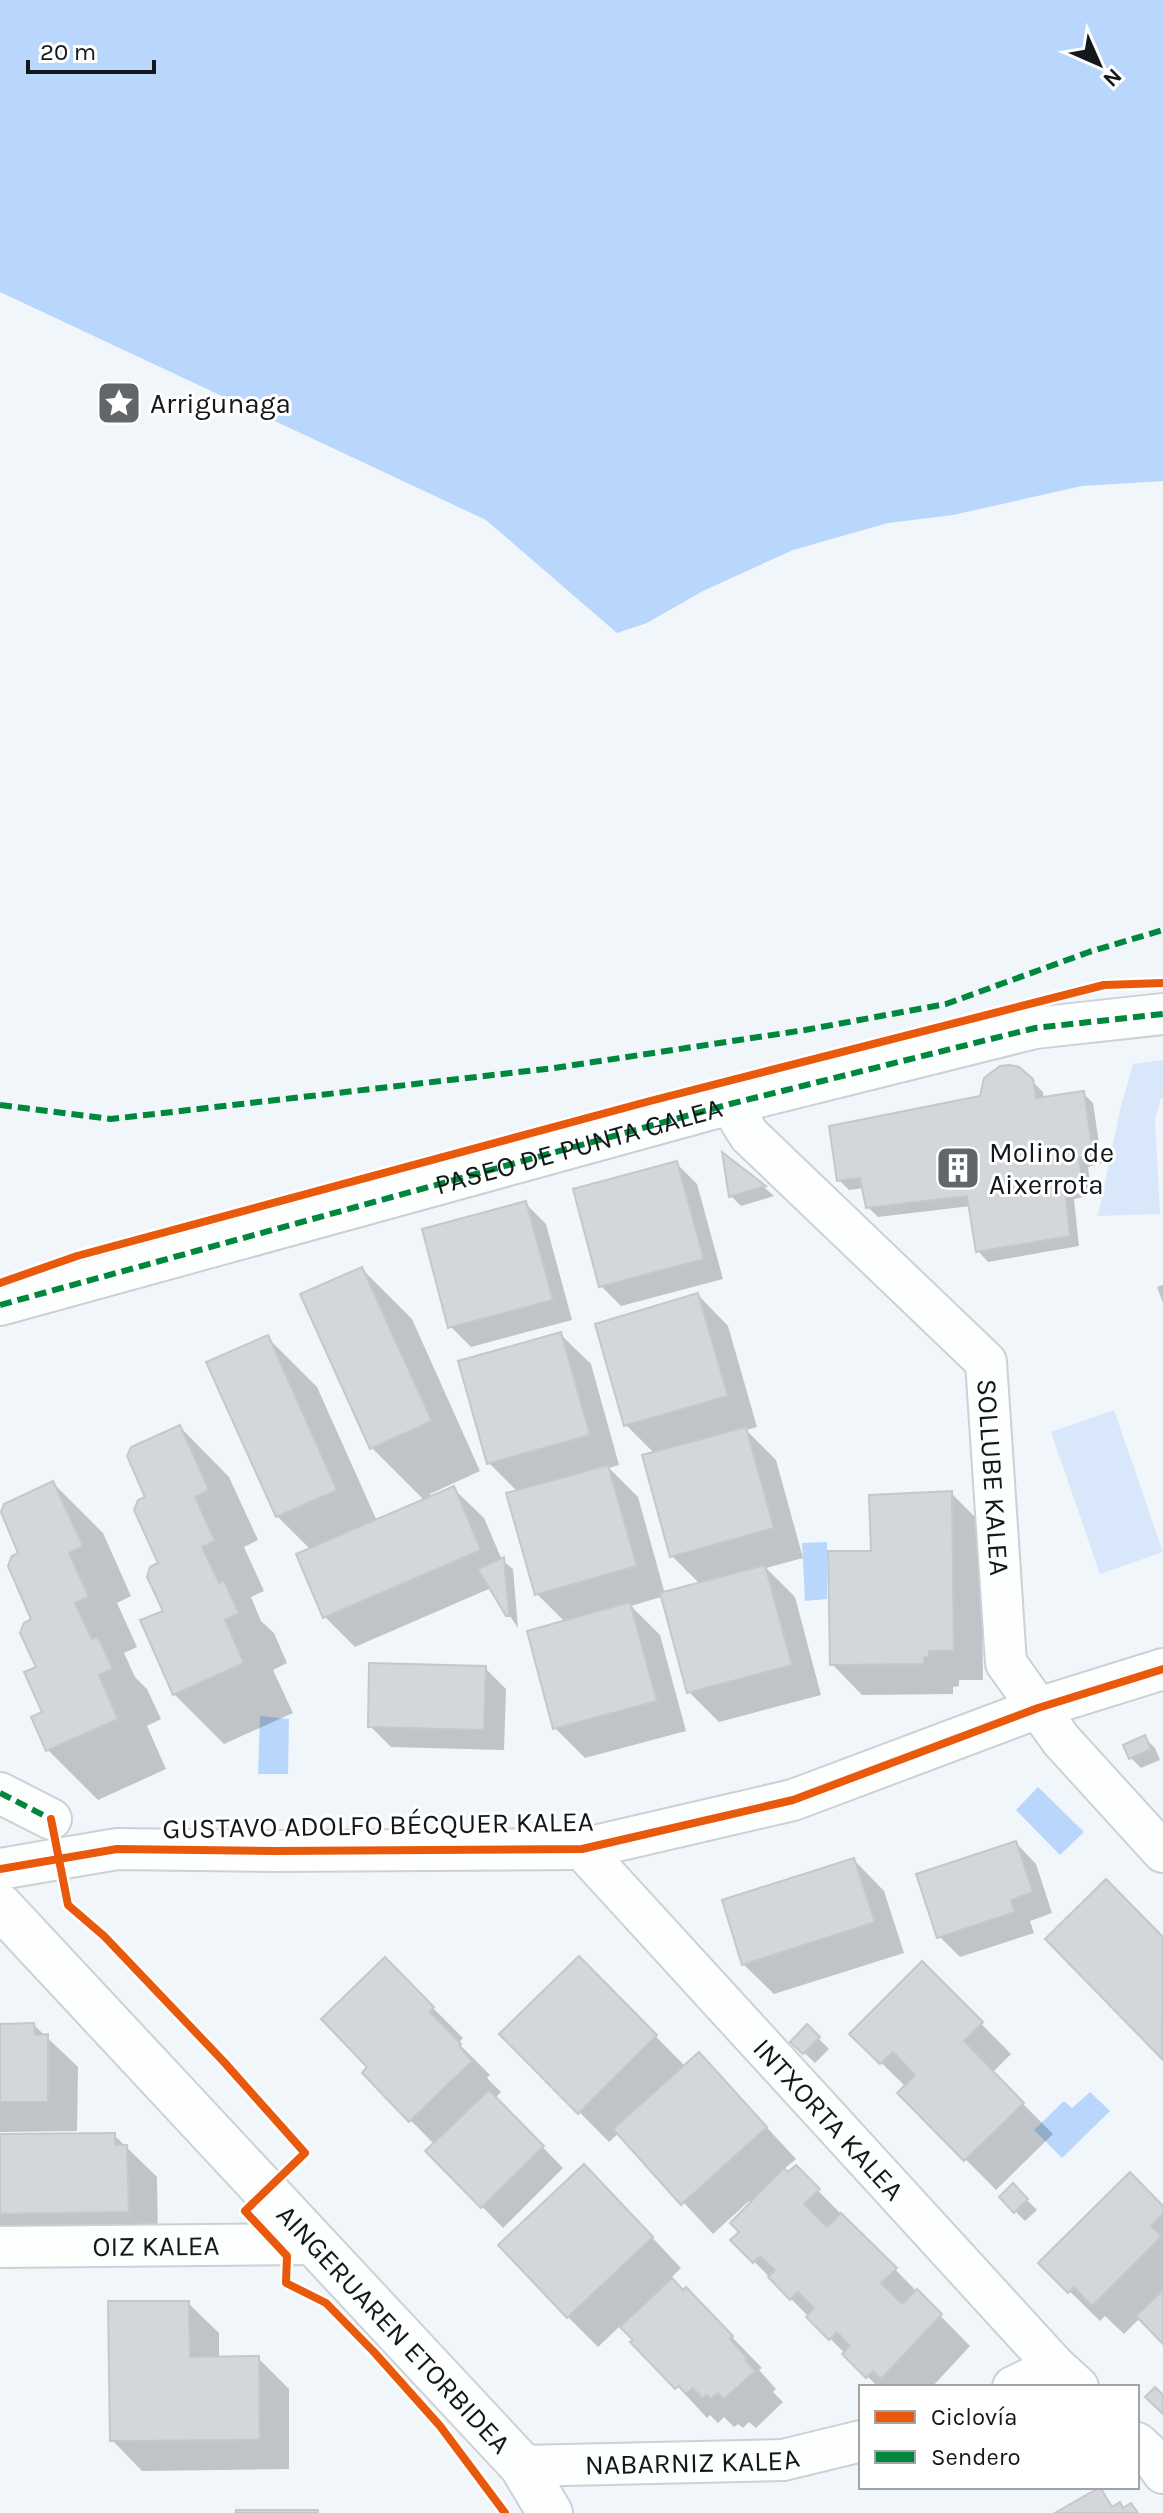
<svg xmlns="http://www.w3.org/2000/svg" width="1163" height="2513" font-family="Karla,sans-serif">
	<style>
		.green { fill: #d8e7f9 }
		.water { fill: #b9d7fc }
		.shadow { fill: #0003 }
		.building { fill: #d3d6da; stroke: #c4c8cc; stroke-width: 2 }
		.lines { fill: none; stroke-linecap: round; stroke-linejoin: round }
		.street-casing { stroke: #cdd0d4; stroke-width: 44 }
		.secondary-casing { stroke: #cdd0d4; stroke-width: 48 }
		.street { stroke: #fdfefe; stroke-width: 40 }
		.secondary { stroke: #fdfefe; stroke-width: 44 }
		.quiet { stroke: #00873e; stroke-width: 6; stroke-dasharray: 12 6; stroke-linecap: butt }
		.cycleway-casing { stroke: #fff; stroke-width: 13 }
		.cycleway { stroke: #e8590c; stroke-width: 8 }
		.labels { text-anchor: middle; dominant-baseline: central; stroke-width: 6; stroke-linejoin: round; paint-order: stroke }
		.poi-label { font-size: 28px; fill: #15181b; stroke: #fff; text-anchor: start }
		.street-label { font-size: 28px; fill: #15181b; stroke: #fff }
	</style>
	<rect width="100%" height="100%" fill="#f1f6fb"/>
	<g class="green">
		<polygon points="1163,1060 1163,1098 1161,1098 1155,1119 1160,1214 1098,1216 1120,1110 1133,1064"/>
		<polygon points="1114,1410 1163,1552 1100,1574 1051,1432"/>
	</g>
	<g class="water">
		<polygon points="0,0 1163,0 1163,481 1082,486 953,515 888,523 793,550 703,591 647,623 617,633 486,520 0,292"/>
		<polygon points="827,1542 827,1599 805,1601 802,1543"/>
		<polygon points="260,1716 289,1719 288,1774 258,1774"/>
		<polygon points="1038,1787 1084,1832 1060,1855 1016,1810"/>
		<polygon points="1090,2092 1110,2111 1062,2158 1034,2130 1064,2101 1072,2108"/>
	</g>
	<g class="shadow">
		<polygon points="1032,1081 1043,1092 1044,1099 1083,1093 1093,1103 1102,1163 1088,1167 1092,1195 1074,1199 1079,1246 988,1262 978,1251 971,1206 878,1217 868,1207 864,1188 849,1190 839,1180 981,1098"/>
		<polygon points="725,1156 765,1188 774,1196 741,1206 731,1196"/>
		<polygon points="676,1163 697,1184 723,1279 621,1306 601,1286"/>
		<polygon points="525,1203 546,1224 572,1320 471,1347 450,1326"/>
		<polygon points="362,1269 412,1319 480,1471 430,1494 431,1498 453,1488 484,1518 502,1560 513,1569 518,1628 491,1588 355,1647 324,1616 311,1550 277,1516 267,1337 317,1387 377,1521 424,1500 372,1448"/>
		<polygon points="1163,1285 1163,1303 1157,1287"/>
		<polygon points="698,1295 728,1326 757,1427 746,1430 776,1460 803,1558 766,1568 795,1597 821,1695 719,1722 689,1692 664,1596 631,1606 660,1635 686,1731 585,1758 555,1728 565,1622 537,1594 518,1492 489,1463 560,1334 591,1364 619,1465 609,1468 638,1497 665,1594 700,1584 672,1556 655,1454 626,1425 597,1325"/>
		<polygon points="180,1427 229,1477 258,1540 244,1547 264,1591 251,1597 261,1621 274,1633 287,1663 273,1670 293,1713 224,1744 174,1694 161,1564 147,1498"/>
		<polygon points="53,1483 103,1533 131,1596 117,1603 137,1647 124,1653 135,1677 147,1689 161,1719 147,1726 166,1769 98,1800 48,1750 34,1620 21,1554"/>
		<polygon points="951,1493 981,1523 983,1680 959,1680 959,1686 953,1687 953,1694 862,1695 832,1664 873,1553"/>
		<polygon points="485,1668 506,1689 504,1750 391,1747 370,1726"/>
		<polygon points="1145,1738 1155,1748 1160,1760 1141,1768 1131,1758 1126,1746"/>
		<polygon points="1016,1843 1036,1864 1052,1913 1030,1921 1034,1933 960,1957 939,1936"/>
		<polygon points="854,1860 884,1891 904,1953 774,1994 743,1964"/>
		<polygon points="1106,1882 1163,1939 1163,2057 1048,1939"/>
		<polygon points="579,1959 685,2066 699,2054 796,2159 783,2170 788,2175 796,2168 970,2346 932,2387 878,2387 733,2240 741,2232 751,2204 749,2201 713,2234 619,2133 609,2142 502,2034"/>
		<polygon points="385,1960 463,2038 458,2043 490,2075 487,2078 501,2092 495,2098 563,2168 503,2228 428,2151 435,2145 364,2073 370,2067"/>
		<polygon points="922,1964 1011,2054 992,2073 1053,2134 996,2190 900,2093 906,2087 852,2034"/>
		<polygon points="34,2025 78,2067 77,2131 0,2132 0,2026"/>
		<polygon points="807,2027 829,2049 815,2063 793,2042"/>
		<polygon points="114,2135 157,2177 158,2242 0,2245 0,2136"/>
		<polygon points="1013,2186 1037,2210 1025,2221 1015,2211"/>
		<polygon points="614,2197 681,2268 670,2279 684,2292 686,2290 762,2368 759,2370 776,2389 773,2392 783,2402 756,2428 749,2422 743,2428 738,2424 734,2427 724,2417 718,2423 710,2415 707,2418 621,2325 598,2347 568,2317"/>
		<polygon points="1163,2208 1163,2341 1140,2318 1124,2334 1105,2316 1100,2321 1041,2263"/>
		<polygon points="188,2303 219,2333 219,2359 258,2358 289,2389 289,2469 142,2471 112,2440"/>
	</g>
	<g class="building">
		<polygon points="1010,1065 1019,1067 1033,1079 1036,1098 1084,1091 1093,1153 1079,1158 1083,1186 1065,1189 1070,1236 976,1252 967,1196 866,1208 860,1178 837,1181 829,1126 980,1096 984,1078 1000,1066"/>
		<polygon points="722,1152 766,1186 729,1197"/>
		<polygon points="677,1161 704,1259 599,1287 573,1189"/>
		<polygon points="526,1201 553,1300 448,1328 422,1229"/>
		<polygon points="362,1267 432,1421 370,1449 300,1294"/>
		<polygon points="698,1293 728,1396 624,1426 595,1324"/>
		<polygon points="561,1332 590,1435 487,1464 458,1361"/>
		<polygon points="268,1335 337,1490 276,1517 206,1362"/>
		<polygon points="180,1425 209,1490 195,1497 215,1541 202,1547 219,1583 224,1581 239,1613 225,1620 244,1663 173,1695 140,1620 163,1611 147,1577 150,1567 158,1563 134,1510 138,1500 145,1497 127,1456 131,1447"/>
		<polygon points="746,1427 774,1528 670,1557 642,1455"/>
		<polygon points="608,1465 637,1566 535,1595 506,1493"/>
		<polygon points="53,1481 83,1546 69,1553 89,1597 75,1603 92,1639 98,1637 113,1669 99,1675 118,1719 46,1751 31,1717 42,1712 24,1672 36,1667 20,1633 24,1623 31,1619 8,1566 12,1556 18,1553 1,1512 4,1504"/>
		<polygon points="454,1486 481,1550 323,1618 296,1554"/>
		<polygon points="952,1491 954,1651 929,1651 929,1656 924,1657 924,1664 830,1665 828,1551 871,1551 869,1495"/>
		<polygon points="504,1557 509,1616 506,1616 478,1569"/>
		<polygon points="765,1565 792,1665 687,1693 660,1593"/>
		<polygon points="630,1602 657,1701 553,1729 527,1631"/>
		<polygon points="369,1663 486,1666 484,1730 368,1727"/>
		<polygon points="1145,1735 1151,1749 1129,1759 1123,1745"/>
		<polygon points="1016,1841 1033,1892 1011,1900 1015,1912 937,1938 916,1874"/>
		<polygon points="854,1858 875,1922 742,1965 722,1900"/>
		<polygon points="1106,1879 1163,1937 1162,2059 1045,1939"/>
		<polygon points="579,1956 657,2035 578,2114 499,2034"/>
		<polygon points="385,1957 434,2007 430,2012 461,2044 459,2046 472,2061 409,2122 362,2073 367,2067 321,2019"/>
		<polygon points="922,1961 983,2022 964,2041 1024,2103 964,2161 897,2093 915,2075 893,2052 880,2064 849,2034"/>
		<polygon points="34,2023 35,2035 48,2034 48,2102 0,2102 0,2024"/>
		<polygon points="807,2024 820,2037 803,2054 790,2042"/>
		<polygon points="699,2052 767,2127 681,2205 613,2129"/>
		<polygon points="489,2090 544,2146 481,2208 425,2151"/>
		<polygon points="115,2133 115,2145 127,2145 129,2212 0,2214 0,2134"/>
		<polygon points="584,2164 653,2237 567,2318 498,2245"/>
		<polygon points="796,2165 820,2189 804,2204 827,2227 841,2213 897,2268 881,2283 902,2304 917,2289 942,2314 881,2379 873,2371 866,2378 842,2354 850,2346 837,2332 829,2340 806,2317 814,2308 798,2292 790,2300 768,2277 775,2270 760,2256 753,2263 730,2240 739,2232 730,2223 784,2168 788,2172"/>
		<polygon points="1130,2172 1163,2206 1163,2214 1151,2226 1162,2236 1092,2306 1074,2287 1068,2293 1038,2263"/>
		<polygon points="1013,2183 1028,2199 1014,2213 999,2197"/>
		<polygon points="672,2278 683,2290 686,2287 733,2336 730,2339 747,2358 745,2360 755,2371 724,2399 718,2393 711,2399 707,2395 702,2398 693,2388 686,2394 679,2386 675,2389 630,2342 633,2340 620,2327"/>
		<polygon points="1163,2290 1163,2344 1136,2316"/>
		<polygon points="108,2301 189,2301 190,2357 259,2356 260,2440 110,2441"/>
		<polygon points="1155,2387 1163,2395 1163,2414 1145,2397"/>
		<polygon points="1100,2487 1112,2507 1120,2502 1123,2508 1131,2503 1138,2513 1055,2513"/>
		<rect x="236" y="2510" width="82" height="3"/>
	</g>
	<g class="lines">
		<g class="street-casing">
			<g id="street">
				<path id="s1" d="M 730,1104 L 749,1135 L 986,1362 L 1006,1663 L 1061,1740 L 1163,1852"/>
				<path id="s2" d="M 0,1305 L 730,1104 L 1035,1028 L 1163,1014"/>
				<polyline points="0,1793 51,1819"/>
				<path id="s3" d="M 582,1849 L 1055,2366 L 1078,2387"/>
				<polyline points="0,1869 117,1849 275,1851 582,1849 793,1800 1038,1708 1163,1669"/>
				<path id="s4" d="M 0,2247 L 314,2244"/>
				<polyline points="1013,2387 1055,2366"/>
				<polyline points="1137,2443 1151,2456 1163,2473"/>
				<path id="s5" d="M 522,2466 L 783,2460 L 861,2441"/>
			</g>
		</g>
		<g class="secondary-casing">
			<g id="secondary">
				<path id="s6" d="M 0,1906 L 522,2466 L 550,2513"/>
			</g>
		</g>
		<use href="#street" class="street"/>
		<use href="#secondary" class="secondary"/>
		<g class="quiet">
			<polyline points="0,1105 111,1119 554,1068 805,1030 946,1004 1089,952 1163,930"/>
			<polyline points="0,1305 730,1104 1035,1028 1163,1014"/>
			<polyline points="0,1793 51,1819"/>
		</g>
		<g class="cycleway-casing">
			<g id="cycleway">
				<polyline points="0,1283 77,1256 650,1101 1104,985 1163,983"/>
				<polyline points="51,1819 68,1905 104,1936 224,2062 305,2153 245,2211 287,2256 286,2283 326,2303 374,2352 440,2426 505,2513"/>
				<polyline points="0,1869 117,1849 275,1851 582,1849 793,1800 1038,1708 1163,1669"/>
			</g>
		</g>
		<use href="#cycleway" class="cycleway"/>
	</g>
	<defs>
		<g id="sight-square" transform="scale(2.3)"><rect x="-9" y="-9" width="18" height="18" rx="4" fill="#626669" stroke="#fff"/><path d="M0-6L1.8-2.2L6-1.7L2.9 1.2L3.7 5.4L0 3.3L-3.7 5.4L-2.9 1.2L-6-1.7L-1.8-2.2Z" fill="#fff"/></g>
		<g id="building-square" transform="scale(2.3)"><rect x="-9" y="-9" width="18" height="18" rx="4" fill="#626669" stroke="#fff"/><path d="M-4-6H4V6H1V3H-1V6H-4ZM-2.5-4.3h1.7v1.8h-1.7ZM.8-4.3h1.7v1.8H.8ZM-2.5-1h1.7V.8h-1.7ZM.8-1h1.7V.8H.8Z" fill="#fff"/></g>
	</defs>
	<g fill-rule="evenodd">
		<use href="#sight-square" x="119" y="403"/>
		<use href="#building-square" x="958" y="1168"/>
	</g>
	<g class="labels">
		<g class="poi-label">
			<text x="150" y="403">Arrigunaga</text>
			<text x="989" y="1152">Molino de<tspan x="989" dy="32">Aixerrota</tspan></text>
		</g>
		<g class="street-label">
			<text stroke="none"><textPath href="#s2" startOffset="600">PASEO DE PUNTA GALEA</textPath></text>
			<text stroke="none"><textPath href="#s1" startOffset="480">SOLLUBE KALEA</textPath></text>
			<text transform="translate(378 1825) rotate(-1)">GUSTAVO ADOLFO BÉCQUER KALEA</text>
			<text stroke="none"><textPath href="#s3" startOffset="366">INTXORTA KALEA</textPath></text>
			<text stroke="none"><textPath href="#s4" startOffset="156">OIZ KALEA</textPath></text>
			<text stroke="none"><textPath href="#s6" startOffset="578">AINGERUAREN ETORBIDEA</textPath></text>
			<text stroke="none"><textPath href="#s5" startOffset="170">NABARNIZ KALEA</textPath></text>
		</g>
	</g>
	<rect x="859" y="2385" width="280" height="104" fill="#ffffff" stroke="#a1a3a4" stroke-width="2"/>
	<rect x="875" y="2411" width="40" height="12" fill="#e8590c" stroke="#a1a3a4" stroke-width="2"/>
	<text x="931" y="2425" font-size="24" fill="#15181b">Ciclovía</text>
	<rect x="875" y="2451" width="40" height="12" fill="#00873e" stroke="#a1a3a4" stroke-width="2"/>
	<text x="931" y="2465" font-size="24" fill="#15181b">Sendero</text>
	<g transform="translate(1099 64) rotate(135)" stroke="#ffffff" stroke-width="6" paint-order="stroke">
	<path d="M0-6L14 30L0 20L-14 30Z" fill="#15181b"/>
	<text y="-12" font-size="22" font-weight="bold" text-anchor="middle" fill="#15181b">N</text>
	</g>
	<path d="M28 60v12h126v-12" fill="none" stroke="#15181b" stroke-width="4"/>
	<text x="40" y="60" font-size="24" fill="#15181b" stroke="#ffffff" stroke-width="6" paint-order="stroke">20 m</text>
</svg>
